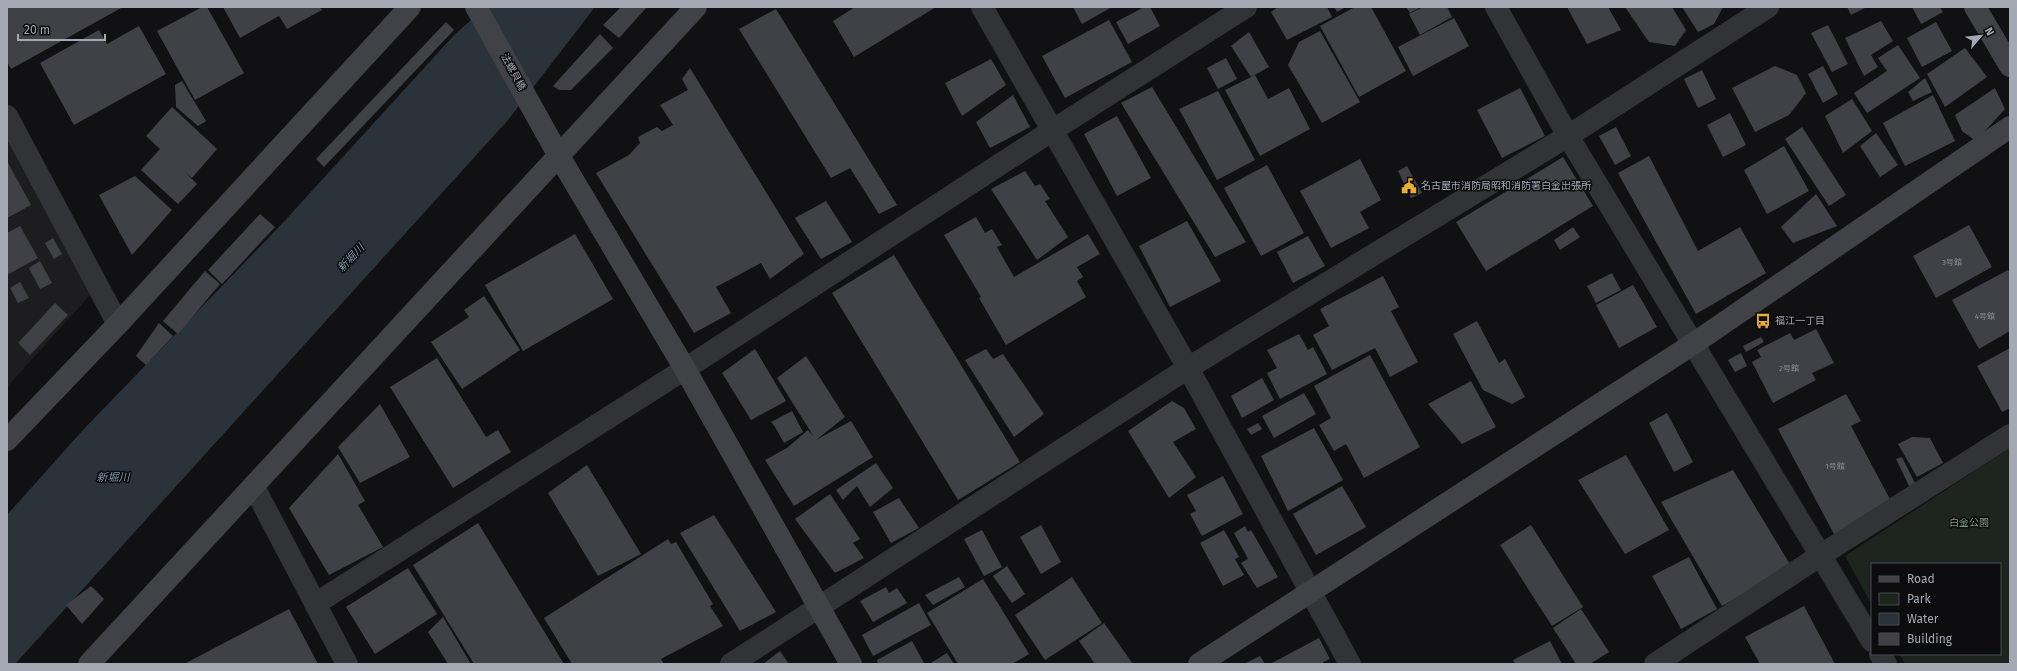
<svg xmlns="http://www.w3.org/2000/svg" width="2017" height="671" font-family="'Fira Sans','Noto Sans JP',sans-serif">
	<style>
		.built { fill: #1d1d1f }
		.green { fill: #1e251f }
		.water { fill: #2b333a }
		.building { fill: #404146 }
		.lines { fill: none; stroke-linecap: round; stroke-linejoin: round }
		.street { stroke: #323337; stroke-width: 22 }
		.secondary { stroke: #404247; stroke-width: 22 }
		.labels { text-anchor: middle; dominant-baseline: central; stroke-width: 3; stroke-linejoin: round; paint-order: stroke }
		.number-label { font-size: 8px; fill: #8a8e98 }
		.street-label { font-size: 10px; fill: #a3a8b3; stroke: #0c0c0e }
		.poi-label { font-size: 10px; fill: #a3a8b3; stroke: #0c0c0e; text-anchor: start }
		.park-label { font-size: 10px; fill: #7b9d7e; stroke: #0c0c0e }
		.water-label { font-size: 11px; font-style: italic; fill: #7b95ad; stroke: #0c0c0e }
	</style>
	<rect width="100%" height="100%" fill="#111113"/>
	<polygon class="built" points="7,137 91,294 7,387"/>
	<polygon class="green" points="2010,448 2010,664 1905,664 1899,654 2000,654 2000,564 1872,564 1872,605 1845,556"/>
	<polygon class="water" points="486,7 595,7 508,120 15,664 7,664 7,515 82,431 279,227 455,34"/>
	<g class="building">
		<polygon points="7,7 123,7 11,69 7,62"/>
		<polygon points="202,7 207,7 244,73 195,100 157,31"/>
		<polygon points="223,7 320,7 322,10 287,29 279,16 240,38"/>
		<polygon points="621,7 647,7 619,38 603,25"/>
		<polygon points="855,7 936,7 854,57 833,21"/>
		<polygon points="1073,7 1112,7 1082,24"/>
		<polygon points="1144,7 1150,7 1160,26 1128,44 1116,22"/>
		<polygon points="1278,7 1327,7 1332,17 1287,40 1271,12"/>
		<polygon points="1334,7 1346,7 1337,12"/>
		<polygon points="1355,7 1371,7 1406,71 1359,97 1320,26"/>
		<polygon points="1406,7 1421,7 1410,13"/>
		<polygon points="1423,7 1447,7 1452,17 1420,35 1409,14"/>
		<polygon points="1567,7 1608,7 1621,30 1587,44"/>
		<polygon points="1625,7 1672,7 1686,30 1675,46 1649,42"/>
		<polygon points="1682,7 1723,7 1714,24 1698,32"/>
		<polygon points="1847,7 1867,7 1851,15"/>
		<polygon points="1912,7 1940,7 1943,12 1921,24"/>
		<polygon points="776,9 897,205 879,214 850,168 831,178 739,29"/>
		<polygon points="1454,18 1469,46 1413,76 1398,47"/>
		<polygon points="1109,20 1132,62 1065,98 1042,56"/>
		<polygon points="1881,21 1893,41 1871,55 1878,67 1864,76 1845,38"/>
		<polygon points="446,22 454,30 324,167 316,159"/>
		<polygon points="1936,22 1952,51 1922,67 1907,38"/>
		<polygon points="1828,25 1848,64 1832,72 1811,33"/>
		<polygon points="139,26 166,74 74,125 40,63 99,30 107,44"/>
		<polygon points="1320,31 1360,102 1322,123 1288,65 1299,42"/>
		<polygon points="1249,32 1269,67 1251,77 1231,46"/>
		<polygon points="600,34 613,48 571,90 559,90 553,86"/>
		<polygon points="1898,45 1920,78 1867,113 1854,93 1887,71 1878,58"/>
		<polygon points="1965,48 1987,77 1945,107 1927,74"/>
		<polygon points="1226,58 1237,79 1218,89 1207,68"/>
		<polygon points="991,59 1006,85 962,116 945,83"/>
		<polygon points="1775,66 1797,75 1806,93 1789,115 1755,132 1732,88"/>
		<polygon points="1823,66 1838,94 1823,103 1808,74"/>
		<polygon points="690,68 804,254 770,279 761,263 716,287 731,313 694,333 596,173 629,155 640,143 638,137 657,127 662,131 673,125 660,105 688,90 682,79"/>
		<polygon points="1702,70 1716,99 1698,108 1684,79"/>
		<polygon points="1255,75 1268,99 1289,88 1310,129 1260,156 1225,90"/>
		<polygon points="1925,78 1932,92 1913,101 1908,92"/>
		<polygon points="182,81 206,121 198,126 176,107 175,85"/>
		<polygon points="1152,87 1246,242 1215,257 1121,103"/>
		<polygon points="1520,88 1545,136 1502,158 1477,110"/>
		<polygon points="1995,88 2005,109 1976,141 1962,131 1955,115"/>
		<polygon points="1218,91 1255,160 1217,180 1179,109"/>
		<polygon points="1013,95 1030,127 990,148 976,122"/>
		<polygon points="1933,95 1955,141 1905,166 1883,123"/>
		<polygon points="1852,99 1872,131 1843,153 1825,116"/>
		<polygon points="172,107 217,149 192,178 186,173 197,184 178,204 141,170 160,149 146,136"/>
		<polygon points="1730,113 1746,145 1723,157 1707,125"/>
		<polygon points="1117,116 1151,178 1117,196 1084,134"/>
		<polygon points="1616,127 1631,156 1615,165 1599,136"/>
		<polygon points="1802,127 1846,195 1829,206 1785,139"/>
		<polygon points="1876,133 1898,165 1880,177 1860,146"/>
		<polygon points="1784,146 1809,191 1767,214 1744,170"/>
		<polygon points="1649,156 1698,251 1740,227 1766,273 1696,314 1618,173"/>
		<polygon points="1563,157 1593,206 1486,271 1456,222"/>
		<polygon points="1360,159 1381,200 1360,212 1369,228 1331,248 1300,191"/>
		<polygon points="7,161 31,205 7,218"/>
		<polygon points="1267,165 1304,233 1261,256 1224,188"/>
		<polygon points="1407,166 1422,193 1411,198 1398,171"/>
		<polygon points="1025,171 1035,186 1040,184 1050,199 1045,201 1068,237 1037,260 991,189"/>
		<polygon points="135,176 172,210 132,255 99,195"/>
		<polygon points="1816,194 1837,226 1793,243 1781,227"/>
		<polygon points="826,201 852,242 821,259 795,218"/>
		<polygon points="260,214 275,227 222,284 208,270"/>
		<polygon points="976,217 985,233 992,229 1002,245 997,247 1014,277 1088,234 1100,254 1077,267 1083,277 1077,281 1086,297 1006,345 979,298 981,297 944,235"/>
		<polygon points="1187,221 1221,281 1170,307 1139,246"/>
		<polygon points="1969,225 1992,267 1936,298 1913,256"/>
		<polygon points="20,226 38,258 7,275 7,233"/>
		<polygon points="1573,227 1580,237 1560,250 1554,240"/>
		<polygon points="575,234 613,299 523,351 485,285"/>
		<polygon points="1308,236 1325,266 1293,283 1277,252"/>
		<polygon points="53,238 62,254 54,259 45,243"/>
		<polygon points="894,255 1020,462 958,500 832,293"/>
		<polygon points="40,261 52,283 40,289 29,268"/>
		<polygon points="2008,270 2010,273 2010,331 1979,349 1952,300"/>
		<polygon points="205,271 220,284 178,334 163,321"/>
		<polygon points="1612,273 1621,290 1596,303 1587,286"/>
		<polygon points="1383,276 1399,307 1391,311 1418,362 1390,377 1375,348 1332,370 1313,335 1329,326 1320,309"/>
		<polygon points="20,282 29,298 18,303 10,288"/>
		<polygon points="1633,285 1657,327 1619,348 1596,305"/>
		<polygon points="484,296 520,350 462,389 431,342 469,317 464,310"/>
		<polygon points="55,303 68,315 30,355 18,343"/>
		<polygon points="1477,321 1499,363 1505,359 1525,397 1512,404 1483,390 1453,334"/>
		<polygon points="159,323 173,336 146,365 136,356"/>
		<polygon points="1816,329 1834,363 1812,373 1816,380 1773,403 1752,362 1761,357 1757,350 1790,333 1794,340"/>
		<polygon points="1299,334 1308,350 1313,347 1327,374 1280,399 1267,373 1277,368 1267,350"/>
		<polygon points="1761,337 1764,342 1746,352 1743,346"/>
		<polygon points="2010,348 2010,408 2002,412 1977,366"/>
		<polygon points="755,349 786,401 751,420 722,373"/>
		<polygon points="986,349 993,359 1003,354 1044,414 1014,437 965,360"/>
		<polygon points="1741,353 1747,366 1735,372 1728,360"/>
		<polygon points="1370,355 1420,447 1364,478 1346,444 1334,451 1319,425 1331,418 1314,386"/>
		<polygon points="806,356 845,417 816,440 851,421 873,457 794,506 765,460 787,448 808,430 814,437 777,378"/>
		<polygon points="437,358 486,437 498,430 511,452 453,488 390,387"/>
		<polygon points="1262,378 1274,400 1242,418 1231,396"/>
		<polygon points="1471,381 1496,427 1462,444 1428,404"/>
		<polygon points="1304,393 1316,414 1274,438 1262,416"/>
		<polygon points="1846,394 1861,421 1851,426 1892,503 1834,534 1778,429"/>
		<polygon points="1172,401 1184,408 1196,429 1173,442 1196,477 1169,498 1128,431"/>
		<polygon points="380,404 410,457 360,483 338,447"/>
		<polygon points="792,411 803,432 784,443 775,427 771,422"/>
		<polygon points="1667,413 1693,462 1674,472 1649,423"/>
		<polygon points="1258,423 1262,429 1251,435 1247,429"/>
		<polygon points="1314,428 1343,480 1288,511 1261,456"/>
		<polygon points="1912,437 1930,438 1943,463 1917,477 1898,444"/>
		<polygon points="338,454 365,501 358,505 383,547 329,575 289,508"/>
		<polygon points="1626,455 1669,530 1625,554 1578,480"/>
		<polygon points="1902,457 1917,487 1911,490 1896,459"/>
		<polygon points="876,463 893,488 870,507 857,486 843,500 836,490"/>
		<polygon points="587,465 641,554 598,576 548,493"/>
		<polygon points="1733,470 1791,566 1722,606 1661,502"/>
		<polygon points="1223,476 1243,514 1202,536 1190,514 1196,511 1187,495"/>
		<polygon points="1342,486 1366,527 1316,555 1293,514"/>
		<polygon points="830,494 860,539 853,543 864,558 835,573 795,519"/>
		<polygon points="899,498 919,528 891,543 873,512"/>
		<polygon points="714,515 776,612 740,631 680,533"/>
		<polygon points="478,523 564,664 474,664 413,565"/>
		<polygon points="1041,525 1061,562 1041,574 1020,537"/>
		<polygon points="1531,525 1583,607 1552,626 1500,545"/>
		<polygon points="1245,526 1248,532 1251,530 1278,577 1257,588 1241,563 1248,559 1234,533"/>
		<polygon points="982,530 1002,567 984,576 964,539"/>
		<polygon points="1224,530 1239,557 1235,559 1244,575 1223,586 1200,543"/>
		<polygon points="668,539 671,544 676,542 713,604 710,606 723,626 661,659 664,664 572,664 544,618"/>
		<polygon points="1689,557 1717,609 1681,629 1652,576"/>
		<polygon points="1007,566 1025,594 1012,603 993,576"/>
		<polygon points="408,568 437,614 375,654 346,607"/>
		<polygon points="959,577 965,587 933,605 925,595"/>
		<polygon points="1072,577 1102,623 1045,660 1015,615"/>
		<polygon points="983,579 1029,654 1012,664 958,664 927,613"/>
		<polygon points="91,586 104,599 82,624 66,605"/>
		<polygon points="886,587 889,593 897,588 907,603 873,622 860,601"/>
		<polygon points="919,603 931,625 873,656 862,635"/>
		<polygon points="1804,606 1835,664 1760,664 1745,637"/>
		<polygon points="289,609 318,664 184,664"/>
		<polygon points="1581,609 1609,652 1590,664 1576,664 1553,628"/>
		<polygon points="443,617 471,664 448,664 428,632"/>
		<polygon points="1104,623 1133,664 1095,664 1079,641"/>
		<polygon points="1319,638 1330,659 1323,662 1324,664 1270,664"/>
		<polygon points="912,641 924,663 878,664 877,660"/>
		<polygon points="1550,641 1562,664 1515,664 1513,660"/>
		<polygon points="780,651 789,664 763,664"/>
		<polygon points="947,653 954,664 929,664"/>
		<polygon points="1260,656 1265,664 1244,664"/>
	</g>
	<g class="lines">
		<g class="street">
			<polyline points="982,7 1188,368 1350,664"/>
			<polyline points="1496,7 1568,136 1872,641"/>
			<polyline points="7,116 118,324"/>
			<polyline points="254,487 347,664"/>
			<polyline points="315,604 685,369 1053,130 1246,7"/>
			<polyline points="1880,654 1886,664"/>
			<polyline points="731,664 1188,368 1568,136 1768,7"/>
			<polyline points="1655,664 1821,555 2010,435"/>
		</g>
		<g class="secondary">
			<polyline points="476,7 559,156 685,369 851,664"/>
			<polyline points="1975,7 2010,66"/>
			<polyline points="7,440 118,324 410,7"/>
			<polyline points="89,664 696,7"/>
			<polyline points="1199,664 1693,344 2010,127"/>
		</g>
	</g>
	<defs>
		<g id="civic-bare" transform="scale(1.2)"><path d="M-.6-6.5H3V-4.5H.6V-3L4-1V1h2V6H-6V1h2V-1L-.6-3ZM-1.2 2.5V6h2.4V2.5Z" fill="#e8af34" stroke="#0c0c0e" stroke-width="2.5" paint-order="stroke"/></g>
		<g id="bus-bare" transform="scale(1.2)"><path d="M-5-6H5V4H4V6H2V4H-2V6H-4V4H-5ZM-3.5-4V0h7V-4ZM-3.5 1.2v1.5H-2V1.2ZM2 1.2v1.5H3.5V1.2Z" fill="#e8af34" stroke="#0c0c0e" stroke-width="2.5" paint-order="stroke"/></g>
	</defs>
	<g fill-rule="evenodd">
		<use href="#civic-bare" x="1409" y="186"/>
		<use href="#bus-bare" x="1763" y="321"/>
	</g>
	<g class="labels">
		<g class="number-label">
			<text x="1952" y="262">3号館</text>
			<text x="1985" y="316">4号館</text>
			<text x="1789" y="368">2号館</text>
			<text x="1835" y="466">1号館</text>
		</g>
		<g class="street-label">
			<text transform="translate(513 72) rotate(61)">法螺貝橋</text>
		</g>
		<g class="poi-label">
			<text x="1421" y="186">名古屋市消防局昭和消防署白金出張所</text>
			<text x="1775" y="321">福江一丁目</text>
		</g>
		<g class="park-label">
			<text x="1969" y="523">白金公園</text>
		</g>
		<g class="water-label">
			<text transform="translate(351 258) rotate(-47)">新堀川</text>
			<text x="113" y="477">新堀川</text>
		</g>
	</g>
	<rect width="2017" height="671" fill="none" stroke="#a3a8b3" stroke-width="16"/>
	<rect x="1871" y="563" width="130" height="92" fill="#0c0c0e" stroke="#484a50"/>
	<rect x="1879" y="576" width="20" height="6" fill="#404247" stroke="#484a50"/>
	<text x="1907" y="583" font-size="12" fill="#a3a8b3">Road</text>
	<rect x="1879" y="593" width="20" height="12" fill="#1e251f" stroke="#484a50"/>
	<text x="1907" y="603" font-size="12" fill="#a3a8b3">Park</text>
	<rect x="1879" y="613" width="20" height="12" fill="#2b333a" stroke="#484a50"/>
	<text x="1907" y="623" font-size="12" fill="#a3a8b3">Water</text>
	<rect x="1879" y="633" width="20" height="12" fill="#404146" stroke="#484a50"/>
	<text x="1907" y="643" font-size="12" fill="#a3a8b3">Building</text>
	<g transform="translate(1981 36) rotate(62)" stroke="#0c0c0e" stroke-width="3" paint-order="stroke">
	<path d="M0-3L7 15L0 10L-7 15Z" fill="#a3a8b3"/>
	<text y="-6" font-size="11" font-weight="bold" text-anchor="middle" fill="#a3a8b3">N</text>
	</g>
	<path d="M18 34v6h87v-6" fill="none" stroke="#a3a8b3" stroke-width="2"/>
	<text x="24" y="34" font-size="12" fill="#a3a8b3" stroke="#0c0c0e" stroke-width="3" paint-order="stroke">20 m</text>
</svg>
